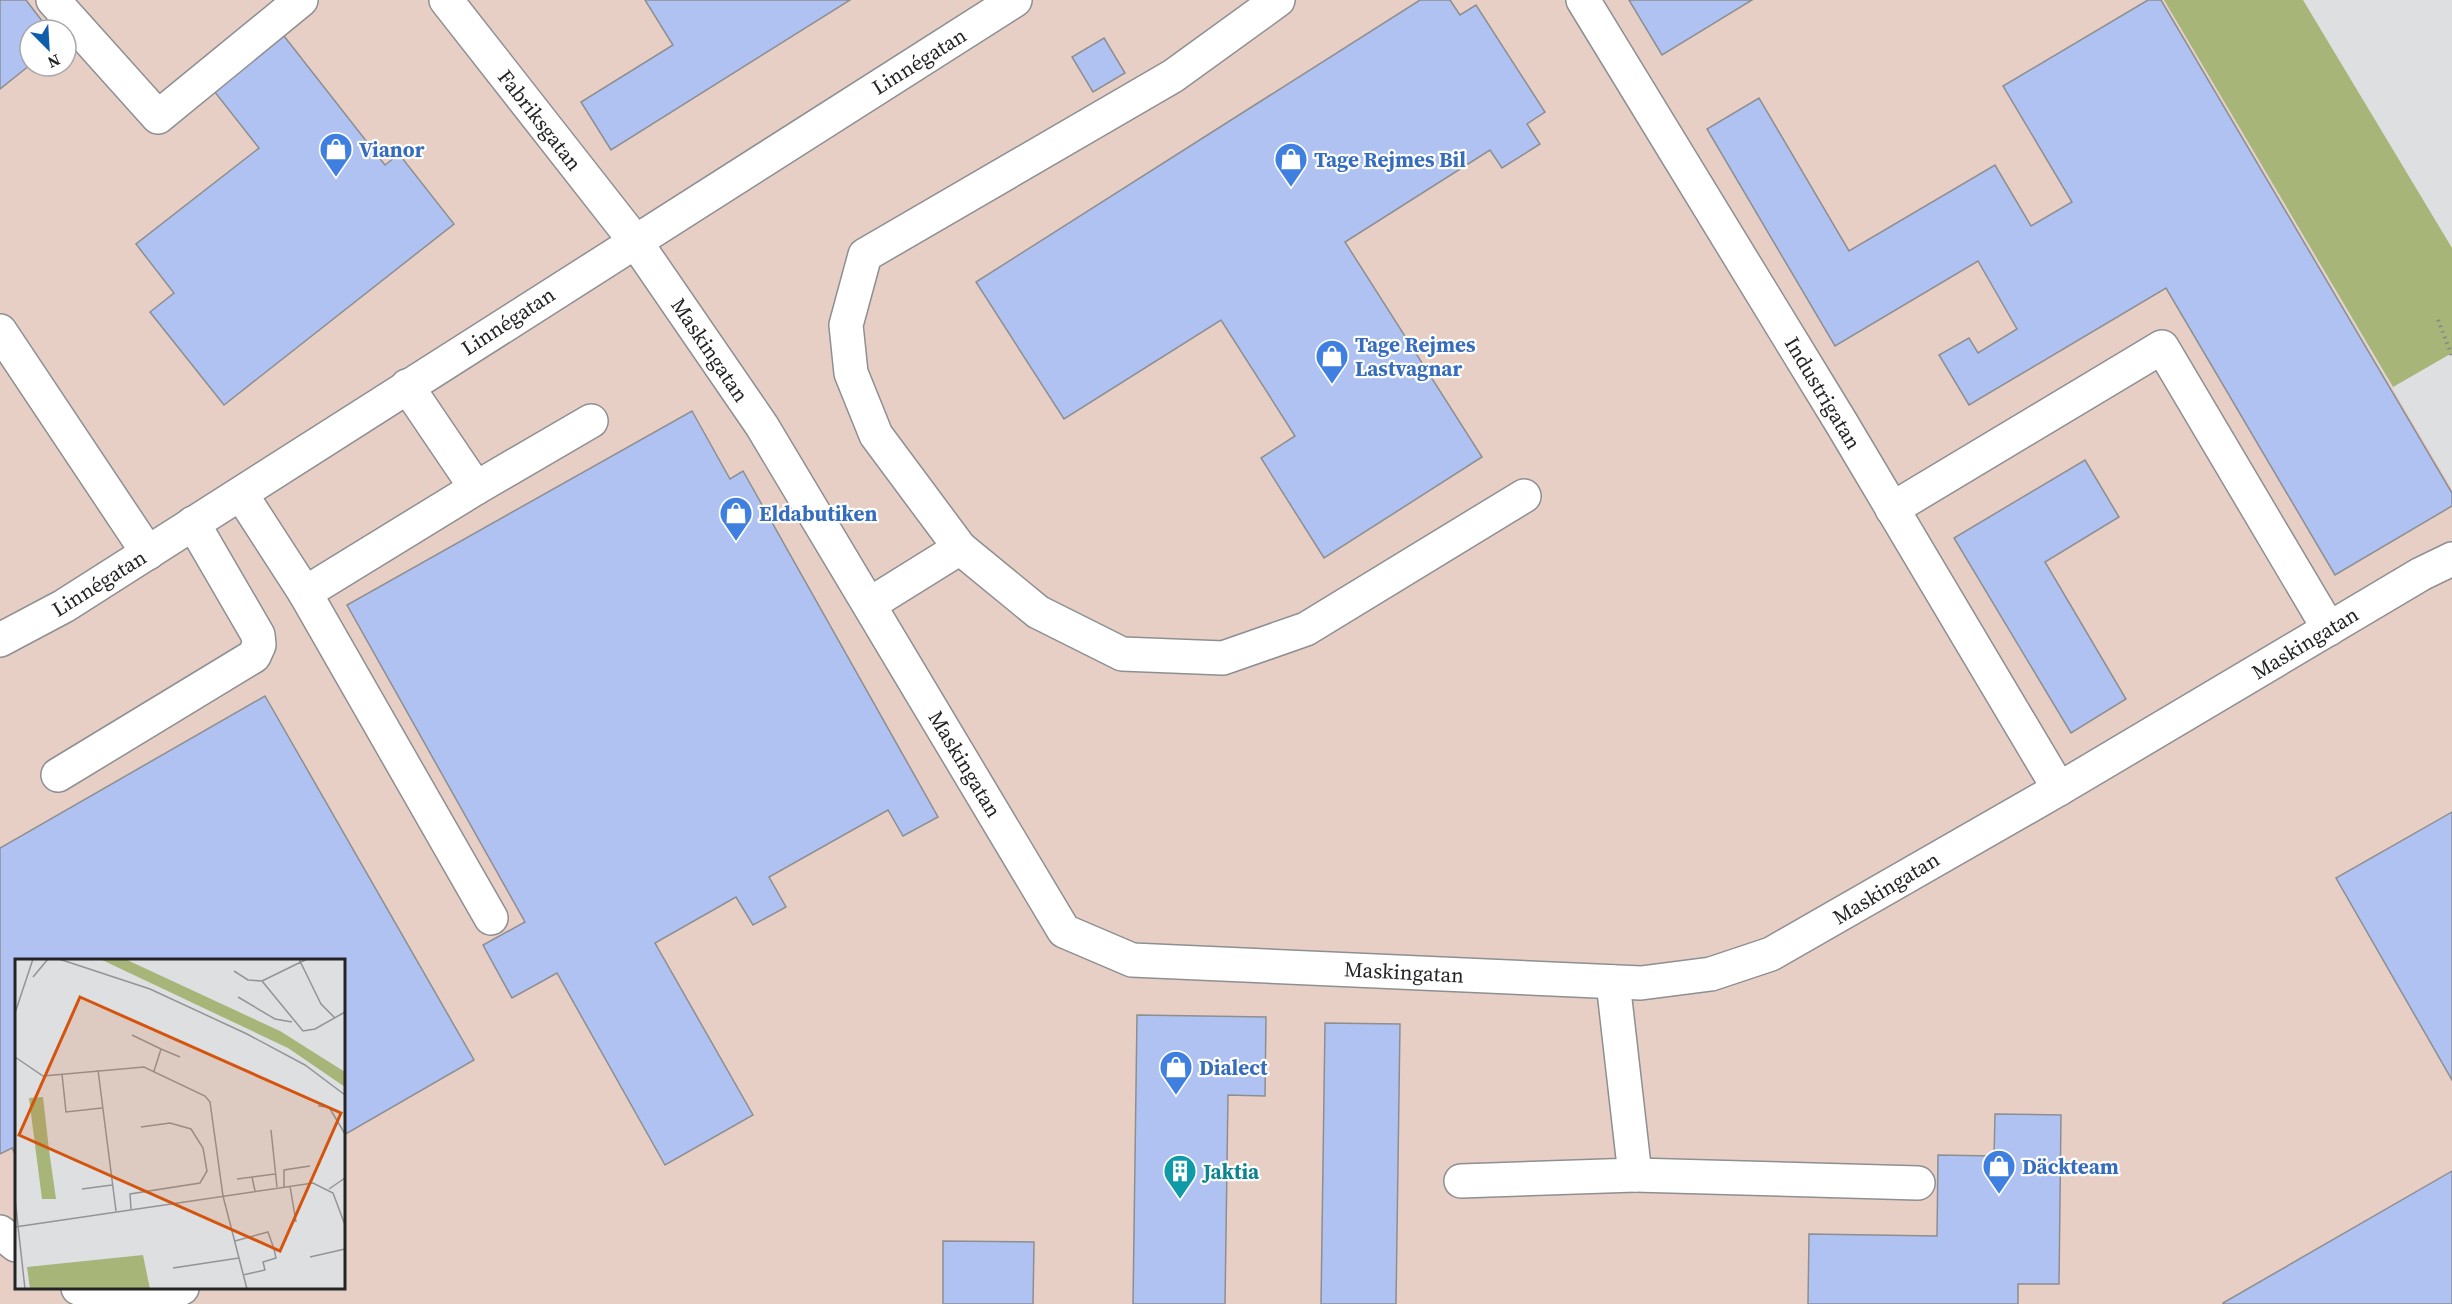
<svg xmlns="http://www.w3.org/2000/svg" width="2452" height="1304" font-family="'Source Serif 4',serif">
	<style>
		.industrial { fill: #e7cfc6; fill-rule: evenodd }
		.green { fill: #a7b579 }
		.building { fill: #b0c2f1; stroke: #8d8e90; stroke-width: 1.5 }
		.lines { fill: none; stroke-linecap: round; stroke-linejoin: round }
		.minor-casing { stroke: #8e8f91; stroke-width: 36 }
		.path { stroke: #868688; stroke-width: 4; stroke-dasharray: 1.5 4.5; stroke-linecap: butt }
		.minor { stroke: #fff; stroke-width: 33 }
		.labels { text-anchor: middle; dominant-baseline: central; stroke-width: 4.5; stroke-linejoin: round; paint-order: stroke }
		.street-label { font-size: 21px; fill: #242425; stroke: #fff }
		.shop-label { font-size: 21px; font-weight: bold; fill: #366cbe; stroke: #fff; text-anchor: start }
		.culture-label { font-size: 21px; font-weight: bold; fill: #0d838f; stroke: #fff; text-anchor: start }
		.inset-road { fill: none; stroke: #949496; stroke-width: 1.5 }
		.view { fill: #d4540e; fill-opacity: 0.15; stroke: #d4540e; stroke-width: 3 }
		.inset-edge { fill: none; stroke: #242425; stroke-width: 3 }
	</style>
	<rect width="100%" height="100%" fill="#dedfe1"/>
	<path class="industrial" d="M 0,0 L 2164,0 L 2452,489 L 2452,1304 L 0,1304 ZM 30,30 L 66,30 L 66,66 L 30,66 ZM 16,960 L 344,960 L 344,1288 L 16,1288 Z"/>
	<polygon class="green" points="2164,0 2303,0 2452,248 2452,353 2393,387"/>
	<g class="building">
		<polygon points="0,0 26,0 49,30 30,30 30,65 0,89"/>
		<polygon points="645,0 850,0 611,150 581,102 673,45"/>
		<polygon points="1420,0 1450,0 1460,15 1476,5 1545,112 1527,124 1540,144 1502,168 1490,150 1345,242 1482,457 1324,558 1261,458 1295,436 1221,320 1064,419 976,282"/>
		<polygon points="1629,0 1752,0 1662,55"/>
		<polygon points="2148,0 2161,0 2452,493 2452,506 2335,575 2166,288 1969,405 1939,355 1969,338 1978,353 2017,329 1978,261 1835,346 1707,129 1759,98 1849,251 1995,165 2031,226 2072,202 2003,86"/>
		<polygon points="284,36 385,165 399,154 454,224 224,405 150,312 174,293 136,244 259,148 214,91"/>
		<polygon points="1104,38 1125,73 1093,92 1072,57"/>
		<polygon points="692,411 730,479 743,471 938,817 903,836 888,810 769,877 786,907 753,925 736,897 655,943 753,1115 665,1165 557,973 512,998 483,945 525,922 347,605"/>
		<polygon points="2085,460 2119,517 2045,562 2126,699 2071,733 1954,538"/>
		<polygon points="265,696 474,1060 344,1135 344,960 16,960 16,1156 12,1148 0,1154 0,848"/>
		<polygon points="2452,812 2452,1080 2336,878"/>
		<polygon points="1137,1015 1266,1017 1265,1096 1228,1095 1225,1304 1133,1304"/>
		<polygon points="1325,1023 1400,1024 1396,1304 1321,1304"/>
		<polygon points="1995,1114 2061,1115 2059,1284 2018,1284 2018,1304 1808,1304 1809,1234 1937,1236 1938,1155 1994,1156"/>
		<polygon points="2452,1171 2452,1304 2223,1304 2223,1303"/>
		<polygon points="943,1241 1034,1242 1033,1304 943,1304"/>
	</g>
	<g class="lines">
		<g class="minor-casing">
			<g id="minor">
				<polyline points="53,0 158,117 301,0"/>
				<polyline points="446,0 635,241 762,426 1064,931 1132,960 1641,983 1711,974 1771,954 2059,789 2421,574 2452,559"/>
				<polyline points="1278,0 1173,76 865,255 846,325 851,373 876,435 960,548 1038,612 1122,654 1223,658 1306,629 1524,496"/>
				<polyline points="1583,0 1842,424 2059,789"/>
				<polyline points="0,331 148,553"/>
				<polyline points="407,386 476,488 591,421"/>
				<polyline points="241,494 305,593 491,918"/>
				<polyline points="1892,509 2162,347 2329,629"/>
				<polyline points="305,593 476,488"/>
				<polyline points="870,604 960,548"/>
				<polyline points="0,640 64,606 1015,0"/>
				<polyline points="58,775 254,656 259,645 258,635 193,523"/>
				<polyline points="1635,1175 1918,1183"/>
				<polyline points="1461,1181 1635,1175 1613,982"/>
				<polyline points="0,1232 16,1245"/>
				<polyline points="78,1288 112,1303 142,1304"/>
				<polyline points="149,1304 182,1288"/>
			</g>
		</g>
		<polyline class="path" points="2438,320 2452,356"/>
		<use href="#minor" class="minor"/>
	</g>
	<defs>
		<g id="shop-pin" transform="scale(1.725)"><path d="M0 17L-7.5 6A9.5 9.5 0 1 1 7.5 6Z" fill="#3f7fe0" stroke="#fff"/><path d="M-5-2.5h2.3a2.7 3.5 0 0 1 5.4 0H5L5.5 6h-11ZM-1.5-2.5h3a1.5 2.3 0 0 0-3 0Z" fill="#fff"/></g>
		<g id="building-pin" transform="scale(1.725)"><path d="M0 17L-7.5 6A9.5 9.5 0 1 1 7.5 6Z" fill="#0f9aa8" stroke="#fff"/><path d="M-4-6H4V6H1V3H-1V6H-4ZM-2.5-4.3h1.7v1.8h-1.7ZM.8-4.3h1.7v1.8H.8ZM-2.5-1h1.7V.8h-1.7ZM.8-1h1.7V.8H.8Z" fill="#fff"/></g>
	</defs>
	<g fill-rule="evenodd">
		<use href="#shop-pin" x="336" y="149"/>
		<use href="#shop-pin" x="1291" y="159"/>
		<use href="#shop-pin" x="1332" y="356"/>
		<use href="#shop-pin" x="736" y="513"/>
		<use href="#shop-pin" x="1176" y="1067"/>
		<use href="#shop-pin" x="1999" y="1166"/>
		<use href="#building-pin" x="1180" y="1171"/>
	</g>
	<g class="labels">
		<g class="street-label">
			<text transform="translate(919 61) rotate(-32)">Linnégatan</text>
			<text transform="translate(540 120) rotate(52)">Fabriksgatan</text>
			<text transform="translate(508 321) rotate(-33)">Linnégatan</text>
			<text transform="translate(710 350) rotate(56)">Maskingatan</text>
			<text transform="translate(1823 393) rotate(59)">Industrigatan</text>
			<text transform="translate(99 583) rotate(-32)">Linnégatan</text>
			<text transform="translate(2305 643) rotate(-31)">Maskingatan</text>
			<text transform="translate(965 764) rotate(59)">Maskingatan</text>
			<text transform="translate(1886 888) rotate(-31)">Maskingatan</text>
			<text transform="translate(1404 972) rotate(3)">Maskingatan</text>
		</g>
		<g class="shop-label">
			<text x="359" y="149">Vianor</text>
			<text x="1314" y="159">Tage Rejmes Bil</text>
			<text x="1355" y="344">Tage Rejmes<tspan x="1355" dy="24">Lastvagnar</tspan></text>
			<text x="759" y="513">Eldabutiken</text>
			<text x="1199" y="1067">Dialect</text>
			<text x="2022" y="1166">Däckteam</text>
		</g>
		<g class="culture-label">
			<text x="1203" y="1171">Jaktia</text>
		</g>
	</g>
	<g transform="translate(15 959)">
		<rect width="330" height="330" fill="#dedfe1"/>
		<path d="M 85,0 L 110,0 L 265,72 L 330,113 L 330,128 L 273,89 ZM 28,138 L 34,191 L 41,240 L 27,240 L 14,139 ZM 128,296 L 135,330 L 15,330 L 12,308 Z" fill="#a7b579"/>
		<path class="inset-road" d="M 44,0 L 135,30 L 232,75 L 290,106 L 330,136M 284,0 L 306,45 L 320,59M 219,12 L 233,21 L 247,22 L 288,72 L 300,70 L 330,53M 18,18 L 33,0M 247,22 L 292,0M 223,38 L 260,60 L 277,63M 0,54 L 18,0M 117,76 L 146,90M 0,98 L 28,117 L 129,108 L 190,137 L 195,143 L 208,237 L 232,330M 83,111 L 101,252M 139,112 L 146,90 L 165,98M 47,115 L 51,153 L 87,149M 303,147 L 314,148 L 330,175M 256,171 L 262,228M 237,218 L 260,215M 222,220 L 237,218 L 240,232M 275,227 L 281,263M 269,228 L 269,211 L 295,207M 67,230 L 97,226M 314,230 L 330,219M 0,240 L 10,330M 116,250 L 115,235 L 185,224 L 192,212 L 188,189 L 176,170 L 155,164 L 126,168M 0,268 L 298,224 L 318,234 L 330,266M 220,282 L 253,273 L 259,290 L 261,299 L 248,303 L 250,311 L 228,316M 295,298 L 330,290M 158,309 L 224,299"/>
		<path class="view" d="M 65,38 L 326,154 L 265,292 L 4,176 Z"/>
		<rect width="330" height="330" class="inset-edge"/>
	</g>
	<g transform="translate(48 48) rotate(156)"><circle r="28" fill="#ffffff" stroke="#a7a7a8" stroke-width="1.5"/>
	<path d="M0-4.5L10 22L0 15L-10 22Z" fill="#0e5eac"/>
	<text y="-9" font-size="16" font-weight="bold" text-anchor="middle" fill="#242425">N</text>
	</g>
</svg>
